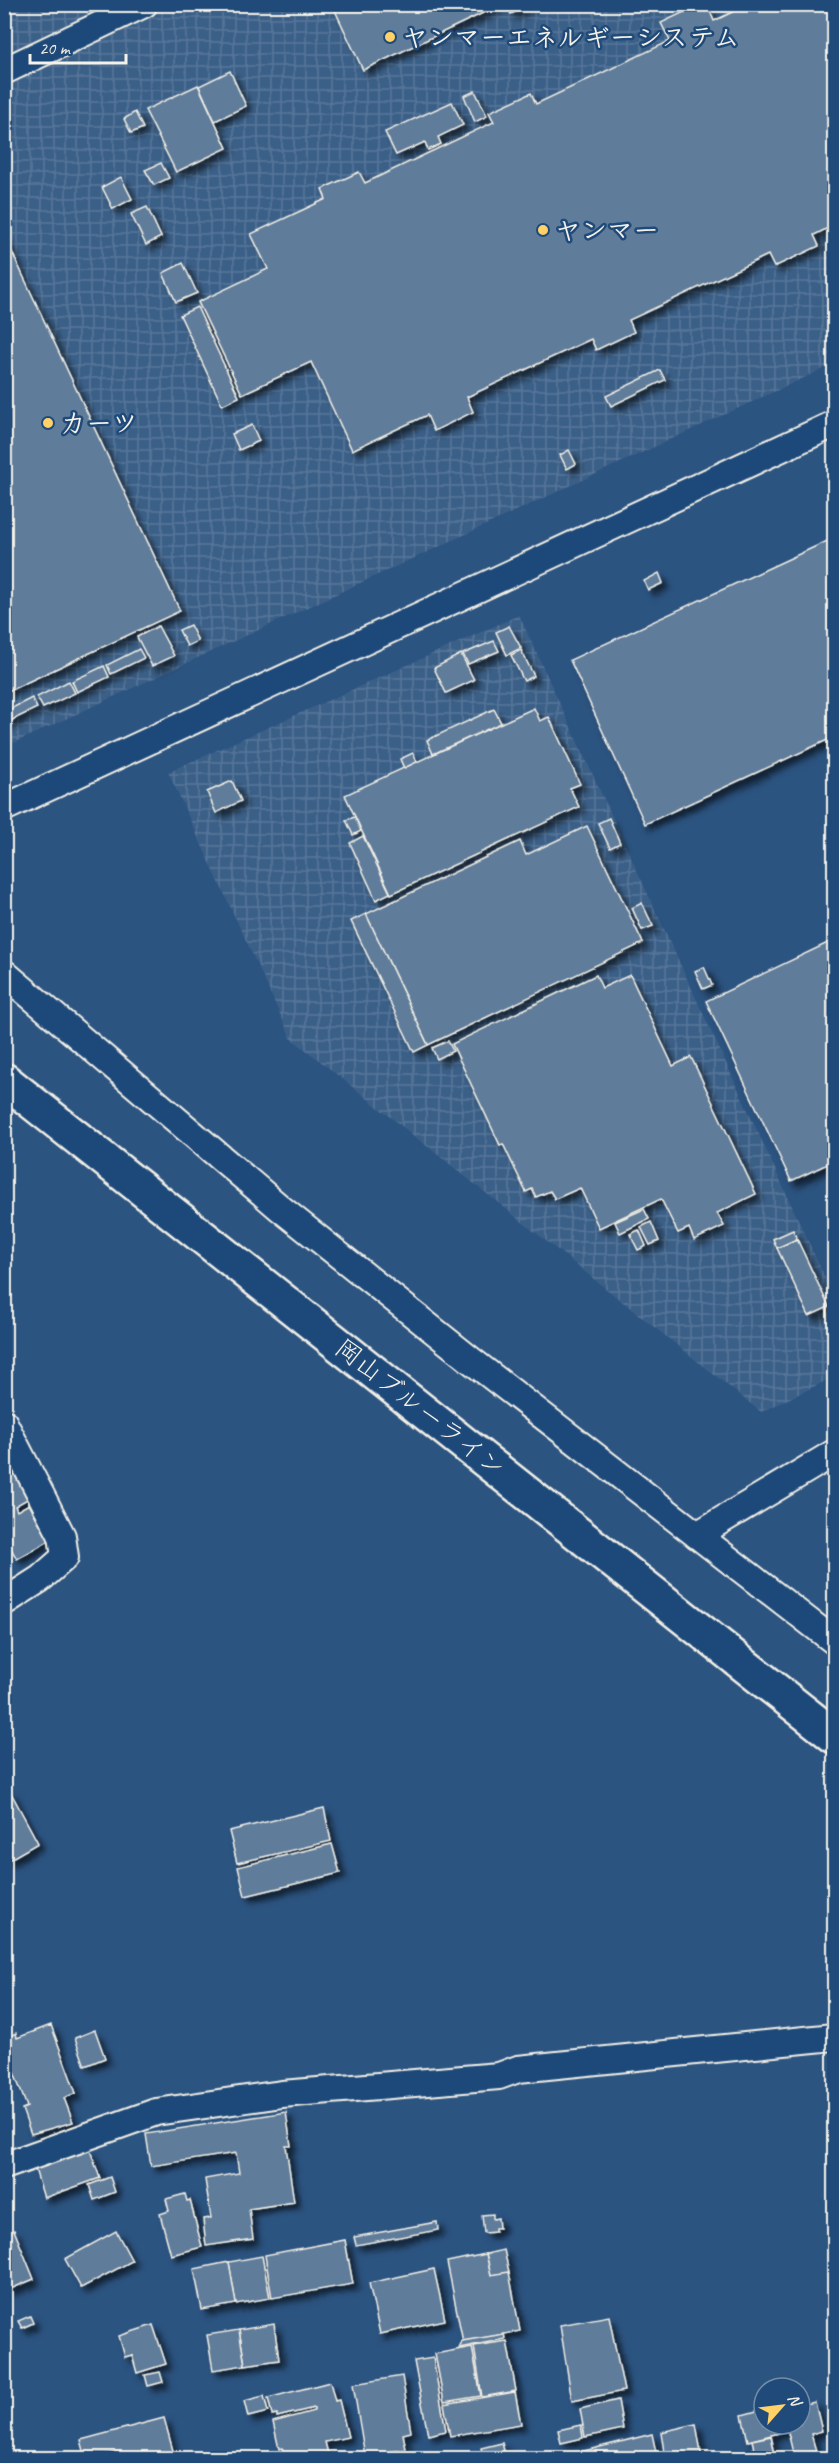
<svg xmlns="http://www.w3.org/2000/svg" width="839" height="2463" font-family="Caveat,'Klee One',sans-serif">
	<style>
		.industrial { fill: url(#industrial-grid) }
		.building { fill: #5e7b9a; stroke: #f4f1e8; stroke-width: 1.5; filter: url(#shadow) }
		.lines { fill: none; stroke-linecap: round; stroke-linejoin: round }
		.minor-casing { stroke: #f4f1e8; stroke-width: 30 }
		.secondary-casing { stroke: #f4f1e8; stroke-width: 38 }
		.minor { stroke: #1f4a7a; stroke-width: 26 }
		.secondary { stroke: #1f4a7a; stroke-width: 33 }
		.poi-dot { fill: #ffd166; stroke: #1f4a7a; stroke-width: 2 }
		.labels { text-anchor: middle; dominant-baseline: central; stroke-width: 5; stroke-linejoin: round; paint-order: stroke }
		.poi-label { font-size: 26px; font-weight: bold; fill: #f4f1e8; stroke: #1f4a7a; text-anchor: start }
		.street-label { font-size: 26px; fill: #f4f1e8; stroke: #1f4a7a }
	</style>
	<defs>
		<pattern id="industrial-grid" width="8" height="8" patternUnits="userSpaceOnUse" patternTransform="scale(1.5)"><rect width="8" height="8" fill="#3b6088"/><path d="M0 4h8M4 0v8" fill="none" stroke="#587799"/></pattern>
		<filter id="shadow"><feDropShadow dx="5.5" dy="5.5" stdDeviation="3" flood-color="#0009"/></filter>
	</defs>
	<rect width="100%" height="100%" fill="#2c5481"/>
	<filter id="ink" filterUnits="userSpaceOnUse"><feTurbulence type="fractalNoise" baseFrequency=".0167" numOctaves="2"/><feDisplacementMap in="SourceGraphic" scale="12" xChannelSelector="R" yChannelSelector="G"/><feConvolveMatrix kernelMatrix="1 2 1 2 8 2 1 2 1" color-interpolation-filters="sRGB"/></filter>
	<g filter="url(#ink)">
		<g class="industrial">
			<polygon points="4,5 834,5 834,364 5,747"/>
			<polygon points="519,615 834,1297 834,1377 761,1412 291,1038 168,772"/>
		</g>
		<g class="building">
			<polygon points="332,4 502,4 363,70"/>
			<polygon points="506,4 531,4 511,14"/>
			<polygon points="701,4 707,4 714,21 749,4 834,4 834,225 814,235 819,246 774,267 768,255 629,320 634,332 596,350 591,339 467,397 473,412 434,431 427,415 352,450 311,362 242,394 198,302 268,269 251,234 326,199 322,189 359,172 365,183 494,122 489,112 531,93 536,104 670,41 661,23"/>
			<polygon points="230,71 246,106 215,121 199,86"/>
			<polygon points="198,85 227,148 176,172 145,110"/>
			<polygon points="475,91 487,116 475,122 464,96"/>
			<polygon points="452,102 463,125 438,137 441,144 428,150 425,142 396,155 385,132"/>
			<polygon points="135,112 143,128 131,133 124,119"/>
			<polygon points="161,163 169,178 154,185 145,170"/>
			<polygon points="121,177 132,199 113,209 102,187"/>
			<polygon points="147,207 161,237 146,245 131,214"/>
			<polygon points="4,235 180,611 4,693"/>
			<polygon points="183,263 197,293 176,302 163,273"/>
			<polygon points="197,307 239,397 222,405 180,315"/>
			<polygon points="660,370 665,380 611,406 606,396"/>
			<polygon points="252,425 259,441 239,450 232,434"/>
			<polygon points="569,450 576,464 567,469 560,455"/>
			<polygon points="834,538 834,737 645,824 570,660"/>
			<polygon points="659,573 663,583 648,590 644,581"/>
			<polygon points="190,625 198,641 187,646 179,630"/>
			<polygon points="158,626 174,656 152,666 137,637"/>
			<polygon points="509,626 521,648 507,655 496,632"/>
			<polygon points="494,641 499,651 468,664 463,654"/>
			<polygon points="139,649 144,658 111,674 107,665"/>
			<polygon points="521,650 534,676 524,681 511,655"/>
			<polygon points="461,654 474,680 446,693 434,668"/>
			<polygon points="104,666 109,677 77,692 72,681"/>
			<polygon points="69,681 75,693 43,708 37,697"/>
			<polygon points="32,698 37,708 4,724 4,712"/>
			<polygon points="534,708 540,721 549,717 580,784 570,788 579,807 391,894 345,795"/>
			<polygon points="494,709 501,723 433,754 427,740"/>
			<polygon points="413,753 417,762 404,768 400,759"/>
			<polygon points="232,781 241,801 216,813 207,792"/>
			<polygon points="355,817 361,831 353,835 346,820"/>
			<polygon points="609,818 620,843 610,848 598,823"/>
			<polygon points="587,826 643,943 428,1045 366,914 520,841 526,855"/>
			<polygon points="363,836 390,893 376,900 350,843"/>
			<polygon points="642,903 653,926 642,930 632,908"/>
			<polygon points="366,914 428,1045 414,1052 351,921"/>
			<polygon points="834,940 834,1161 791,1181 706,1001"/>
			<polygon points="704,967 712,985 703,989 695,971"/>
			<polygon points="596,975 602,988 630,975 673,1066 691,1057 756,1194 717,1213 724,1226 694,1240 689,1228 678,1233 661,1199 599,1228 580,1188 555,1199 550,1191 536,1197 532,1189 526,1192 503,1144 500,1145 452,1044"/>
			<polygon points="448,1041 453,1051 437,1059 432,1048"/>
			<polygon points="644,1209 649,1219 620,1233 615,1222"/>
			<polygon points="651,1222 659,1241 650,1245 641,1227"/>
			<polygon points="639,1230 646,1246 638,1250 630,1234"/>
			<polygon points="793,1230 797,1239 777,1248 773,1239"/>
			<polygon points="797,1239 829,1307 809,1316 777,1248"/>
			<polygon points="4,1454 29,1498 15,1506 17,1511 29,1504 49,1541 17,1559 4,1537 4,1513 9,1510 8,1507 4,1509"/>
			<polygon points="10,1791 38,1843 5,1862 4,1794"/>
			<polygon points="324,1808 331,1841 237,1863 229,1831"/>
			<polygon points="332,1844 340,1873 245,1896 238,1867"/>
			<polygon points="51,2025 76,2093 64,2098 73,2122 31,2134 22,2109 27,2107 4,2046 4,2038 16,2033 17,2038"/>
			<polygon points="95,2030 105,2058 85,2066 75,2038"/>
			<polygon points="286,2112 291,2146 286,2146 294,2202 249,2209 253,2239 206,2246 203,2219 211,2218 205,2179 239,2173 236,2153 151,2166 146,2134"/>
			<polygon points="90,2150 100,2178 44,2198 35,2169"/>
			<polygon points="110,2177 115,2192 94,2200 89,2185"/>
			<polygon points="185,2194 187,2201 190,2200 202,2247 171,2255 160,2214 169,2211 166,2199"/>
			<polygon points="493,2214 493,2219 498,2218 499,2228 495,2228 495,2232 484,2233 482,2215"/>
			<polygon points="437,2222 438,2230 356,2245 354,2237"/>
			<polygon points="14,2230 34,2279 8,2290 4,2282 4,2234"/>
			<polygon points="116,2231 132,2261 81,2288 65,2259"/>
			<polygon points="345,2240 353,2284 272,2298 265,2255"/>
			<polygon points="504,2250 509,2272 491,2275 486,2254"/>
			<polygon points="486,2254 491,2275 509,2272 520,2331 463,2342 447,2262"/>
			<polygon points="262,2256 270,2298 236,2304 229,2262"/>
			<polygon points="229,2262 236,2304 202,2310 194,2269"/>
			<polygon points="434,2269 445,2320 380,2334 369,2283"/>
			<polygon points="30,2316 33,2323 22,2328 18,2321"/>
			<polygon points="609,2316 624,2391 572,2401 560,2325"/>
			<polygon points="274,2324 279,2360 245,2365 239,2330"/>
			<polygon points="153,2325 166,2364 137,2373 132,2355 125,2357 119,2336"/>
			<polygon points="239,2330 245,2365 213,2370 207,2335"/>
			<polygon points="504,2334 505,2339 459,2348 462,2341"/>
			<polygon points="507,2341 516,2391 482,2397 474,2346"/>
			<polygon points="472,2347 481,2396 444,2402 435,2354"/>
			<polygon points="433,2358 446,2431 428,2435 414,2361"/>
			<polygon points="160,2372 163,2382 148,2386 145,2375"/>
			<polygon points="402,2376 411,2432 403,2434 406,2449 365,2456 353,2384"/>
			<polygon points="330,2382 335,2401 339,2400 348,2437 325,2442 329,2458 285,2458 282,2448 279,2449 273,2422 314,2411 314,2408 277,2417 277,2414 272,2415 268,2398"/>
			<polygon points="515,2392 521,2424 450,2436 444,2404"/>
			<polygon points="264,2396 268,2412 248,2417 244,2401"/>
			<polygon points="618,2400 623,2429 585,2437 580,2409"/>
			<polygon points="804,2402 804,2404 815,2402 822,2431 811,2434 816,2451 794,2457 786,2424 800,2424 800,2403"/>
			<polygon points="764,2409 764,2424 786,2424 787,2431 748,2441 742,2415"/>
			<polygon points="164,2418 175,2458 107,2458 120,2455 119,2452 86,2458 81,2440"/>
			<polygon points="696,2424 702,2458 665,2458 661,2432"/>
			<polygon points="581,2425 583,2438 561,2443 558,2430"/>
			<polygon points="652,2434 657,2457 661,2458 556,2458"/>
			<polygon points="771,2436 776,2458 756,2458 752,2440"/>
			<polygon points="502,2443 506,2458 478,2458 483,2457 481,2448"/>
		</g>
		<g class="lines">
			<g class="minor-casing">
				<g id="minor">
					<polyline points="4,71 144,4"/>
					<polyline points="4,808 834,424"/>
					<polyline points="4,973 280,1208 472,1361 834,1641"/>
					<polyline points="4,1423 62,1536 65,1557 40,1579 4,1602"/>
					<polyline points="697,1535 834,1453"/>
					<polyline points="4,2166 156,2112 282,2094 499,2076 518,2069 834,2037"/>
				</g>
			</g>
			<g class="secondary-casing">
				<polyline id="secondary" points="4,1080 834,1736"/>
			</g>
			<use href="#minor" class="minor"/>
			<use href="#secondary" class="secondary"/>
		</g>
	</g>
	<g class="poi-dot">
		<circle cx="390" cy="37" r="6"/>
		<circle cx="543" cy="230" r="6"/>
		<circle cx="48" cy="423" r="6"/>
	</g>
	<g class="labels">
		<g class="poi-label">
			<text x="402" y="37">ヤンマーエネルギーシステム</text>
			<text x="555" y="230">ヤンマー</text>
			<text x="60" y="423">カーツ</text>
		</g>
		<g class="street-label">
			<text transform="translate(420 1408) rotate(38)">岡山ブルーライン</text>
		</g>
	</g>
	<rect width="839" height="2463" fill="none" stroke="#1f4a7a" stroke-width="24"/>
	<rect x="12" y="12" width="815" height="2439" fill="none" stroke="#f4f1e8" stroke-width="2" filter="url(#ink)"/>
	<g transform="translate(782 2406) rotate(62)"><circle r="28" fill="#1f4a7a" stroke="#748da6" stroke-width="1.5"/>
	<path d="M0-4.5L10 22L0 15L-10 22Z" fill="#ffd166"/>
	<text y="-9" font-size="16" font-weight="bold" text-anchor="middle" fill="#f4f1e8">N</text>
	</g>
	<path d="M30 54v9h96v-9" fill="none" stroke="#f4f1e8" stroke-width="3"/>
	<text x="39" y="54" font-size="18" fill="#f4f1e8" stroke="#1f4a7a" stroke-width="4.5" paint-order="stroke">20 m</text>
</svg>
